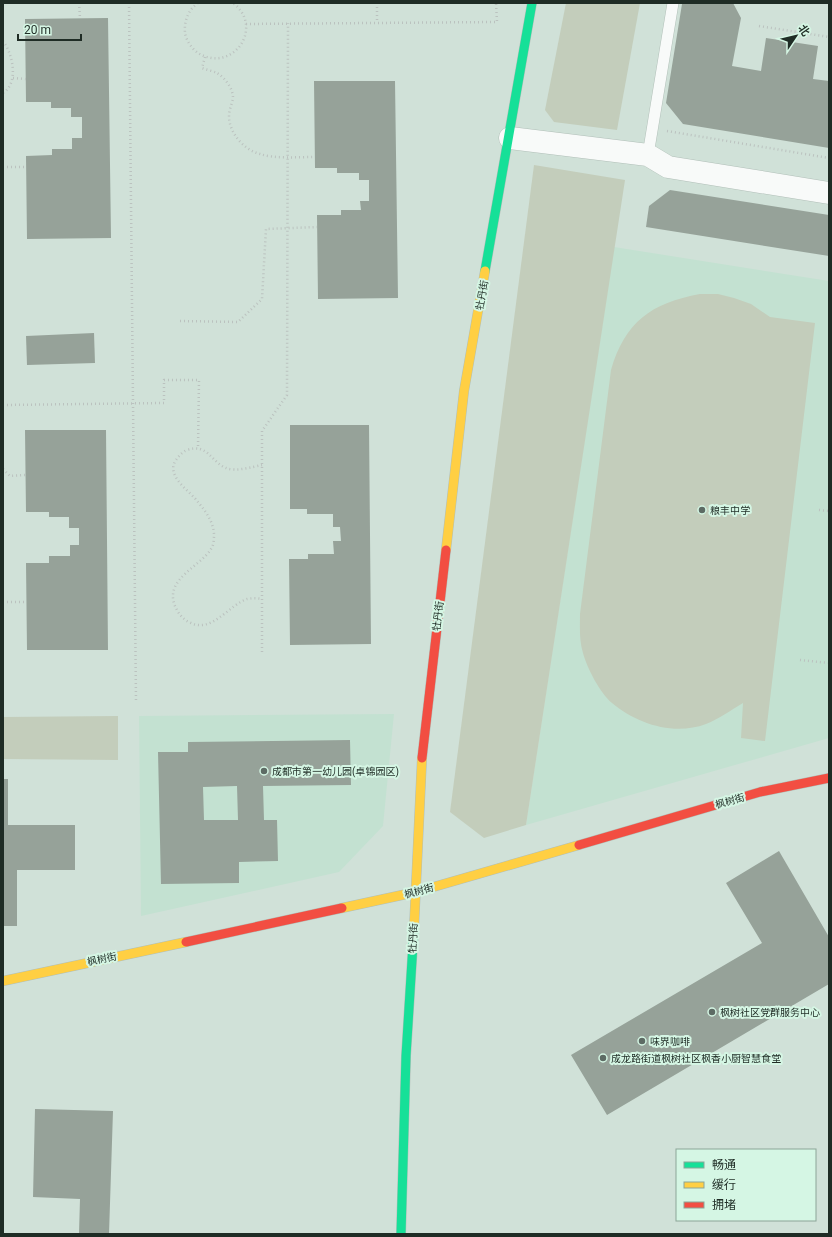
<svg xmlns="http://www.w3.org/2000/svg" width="832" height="1237" font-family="Roboto,'Noto Sans SC',sans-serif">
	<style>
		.built { fill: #c3e1d1 }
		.green { fill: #c3cdbb }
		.building { fill: #96a299; fill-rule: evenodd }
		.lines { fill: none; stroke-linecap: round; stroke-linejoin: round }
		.lane-casing { stroke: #b1bfb8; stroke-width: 12 }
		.street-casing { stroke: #b1bfb8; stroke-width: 23 }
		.fast-casing { stroke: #b1bfb8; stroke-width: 10 }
		.slow-casing { stroke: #b1bfb8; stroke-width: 10 }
		.jam-casing { stroke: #b1bfb8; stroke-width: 10 }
		.path { stroke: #bbc2bf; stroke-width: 2.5; stroke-dasharray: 1 3; stroke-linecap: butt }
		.lane { stroke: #f8faf9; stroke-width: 11 }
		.street { stroke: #f8faf9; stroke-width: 22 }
		.fast { stroke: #16e098; stroke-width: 9 }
		.slow { stroke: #ffcf43; stroke-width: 9 }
		.jam { stroke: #f24e42; stroke-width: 9 }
		.poi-dot { fill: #5d6b64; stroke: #d5f6e4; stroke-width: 1.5 }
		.labels { text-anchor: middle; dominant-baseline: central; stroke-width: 4; stroke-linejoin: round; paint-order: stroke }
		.street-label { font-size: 10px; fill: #1f2c25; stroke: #d5f6e4 }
		.poi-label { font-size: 10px; fill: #1f2c25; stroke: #d5f6e4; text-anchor: start }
	</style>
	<rect width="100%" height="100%" fill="#d0e1d8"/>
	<g class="built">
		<polygon points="614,247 829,281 829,738 526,825"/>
		<polygon points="394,714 383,826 339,872 141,916 139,716"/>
	</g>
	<g class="green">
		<polygon points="566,3 640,3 617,130 554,122 545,110"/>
		<polygon points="534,165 625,180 526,825 484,838 450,812"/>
		<path d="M 700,294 L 718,294 L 734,298 L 751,304 L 770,317 L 815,323 L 765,741 L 741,738 L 743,703 C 731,710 719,719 706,724 C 674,736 637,724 612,703 C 600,693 587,668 583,653 C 579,640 580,627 580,614 L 611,370 C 625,322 651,303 700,294 Z"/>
		<polygon points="118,716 118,760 3,759 3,717"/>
	</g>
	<g class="building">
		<polygon points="683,3 733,3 741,18 732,66 761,71 766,38 818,46 813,79 829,81 829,148 683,124 666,103 682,4"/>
		<polygon points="108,18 111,238 27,239 26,156 52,155 52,149 72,149 72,138 82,138 82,117 71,117 71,108 51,108 51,102 26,102 25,19"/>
		<polygon points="314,81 395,81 398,298 318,299 317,215 341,215 341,210 361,210 360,201 369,201 369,180 359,180 359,173 337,173 337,168 315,168"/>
		<polygon points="670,190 829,215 829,256 646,227 649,206"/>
		<polygon points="94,333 95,363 27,365 26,336"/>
		<polygon points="290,425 369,425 371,644 290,645 289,559 308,559 308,554 334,554 333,541 341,541 340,527 333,527 333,514 307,514 307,509 290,509"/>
		<polygon points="25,430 106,430 108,650 27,650 26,563 49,563 49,556 70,556 70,545 79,545 79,528 69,528 69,517 49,517 49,512 26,512"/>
		<path d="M 350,740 L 351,785 L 263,786 L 264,820 L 277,820 L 278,861 L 239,862 L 239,883 L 161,884 L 158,752 L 188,752 L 188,742 ZM 237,786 L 238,820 L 204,820 L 203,787 Z"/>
		<polygon points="3,779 8,779 8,825 75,825 75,870 17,870 17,926 3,926"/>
		<polygon points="779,851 829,937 829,984 607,1115 571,1055 762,943 726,883"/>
		<polygon points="35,1109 113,1111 109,1234 79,1234 80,1199 33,1197"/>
	</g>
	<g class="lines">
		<g class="lane-casing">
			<polyline id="lane" points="648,155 673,3"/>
		</g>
		<g class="street-casing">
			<polyline id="street" points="510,138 648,155 668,167 829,193"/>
		</g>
		<g class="fast-casing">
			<g id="fast">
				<polyline points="485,271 532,3"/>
				<polyline points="401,1234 406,1056 414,928"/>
			</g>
		</g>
		<g class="slow-casing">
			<g id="slow">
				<polyline points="446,550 464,391 485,271"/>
				<polyline points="342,908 416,892 579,845"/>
				<polyline points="414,928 422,758"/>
				<polyline points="3,981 186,942"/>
			</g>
		</g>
		<g class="jam-casing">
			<g id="jam">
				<polyline points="422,758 446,550"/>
				<polyline points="579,845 760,792 829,778"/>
				<polyline points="186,942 342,908"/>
			</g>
		</g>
		<g class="path">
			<polyline points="79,3 80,18"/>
			<polyline points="129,3 136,702"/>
			<path d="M 198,3 C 188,10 184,21 185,33 C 186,40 192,49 198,53 C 233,74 265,27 233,3"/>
			<polyline points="377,3 377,22"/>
			<polyline points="246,24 497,22 496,3"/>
			<polyline points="759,26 829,37"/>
			<path d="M 3,41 C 13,54 19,83 3,93"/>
			<path d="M 205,57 L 202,68 C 207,70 213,71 217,73 C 225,78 233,88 233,98 C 232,104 229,110 229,116 C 229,133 244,150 260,154 C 275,159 298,157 315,157"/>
			<polyline points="13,78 26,79"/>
			<polyline points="667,131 829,158"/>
			<polyline points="3,167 26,167"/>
			<polyline points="180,321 238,322 262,299 266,229 317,227"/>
			<polyline points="3,405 164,403 164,380 199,380 198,449"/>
			<path d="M 262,465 C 252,467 236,472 226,468 C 211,462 208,443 187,450 C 182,452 179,456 176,460 C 165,476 190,491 198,502 C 206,512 213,521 214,534 C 214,539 214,545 211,549 C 200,567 164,579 175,606 C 178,613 183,620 191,623 C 212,633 229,605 247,599 C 252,598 257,598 262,599"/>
			<polyline points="3,469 10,476 25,475"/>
			<polyline points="819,510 829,511"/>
			<polyline points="3,602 27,602"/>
			<polyline points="262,652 262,431 287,395 288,23"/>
			<polyline points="800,660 829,663"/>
		</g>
		<use href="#lane" class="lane"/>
		<use href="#street" class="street"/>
		<use href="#fast" class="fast"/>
		<use href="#slow" class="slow"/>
		<use href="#jam" class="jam"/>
	</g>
	<g class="poi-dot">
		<circle cx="702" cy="510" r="4"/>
		<circle cx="264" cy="771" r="4"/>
		<circle cx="712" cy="1012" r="4"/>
		<circle cx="642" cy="1041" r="4"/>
		<circle cx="603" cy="1058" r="4"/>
	</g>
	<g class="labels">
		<g class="street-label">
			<text transform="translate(482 295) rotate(-80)">牡丹街</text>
			<text transform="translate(438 616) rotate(-83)">牡丹街</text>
			<text transform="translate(730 801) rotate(-16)">枫树街</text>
			<text transform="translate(419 891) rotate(-15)">枫树街</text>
			<text transform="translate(413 938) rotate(-87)">牡丹街</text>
			<text transform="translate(102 959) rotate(-12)">枫树街</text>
		</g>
		<g class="poi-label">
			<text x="710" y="510">粮丰中学</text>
			<text x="272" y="771">成都市第一幼儿园(卓锦园区)</text>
			<text x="720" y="1012">枫树社区党群服务中心</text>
			<text x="650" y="1041">味界咖啡</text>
			<text x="611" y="1058">成龙路街道枫树社区枫香小厨智慧食堂</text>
		</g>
	</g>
	<rect width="832" height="1237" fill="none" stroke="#1f2c25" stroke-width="8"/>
	<rect x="676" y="1149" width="140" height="72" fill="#d5f6e4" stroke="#8ca598"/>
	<rect x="684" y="1162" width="20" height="6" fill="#16e098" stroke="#8ca598"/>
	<text x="712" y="1169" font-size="12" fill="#1f2c25">畅通</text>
	<rect x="684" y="1182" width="20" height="6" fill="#ffcf43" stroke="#8ca598"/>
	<text x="712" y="1189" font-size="12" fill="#1f2c25">缓行</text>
	<rect x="684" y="1202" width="20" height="6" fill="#f24e42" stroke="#8ca598"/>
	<text x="712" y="1209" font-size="12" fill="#1f2c25">拥堵</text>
	<g transform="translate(796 36) rotate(55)" stroke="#d5f6e4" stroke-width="3" paint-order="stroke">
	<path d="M0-3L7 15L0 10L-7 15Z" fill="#1f2c25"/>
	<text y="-6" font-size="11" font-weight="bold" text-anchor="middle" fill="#1f2c25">北</text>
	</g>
	<path d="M18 34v6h63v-6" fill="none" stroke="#1f2c25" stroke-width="2"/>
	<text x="24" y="34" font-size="12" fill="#1f2c25" stroke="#d5f6e4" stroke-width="3" paint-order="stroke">20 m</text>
</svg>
